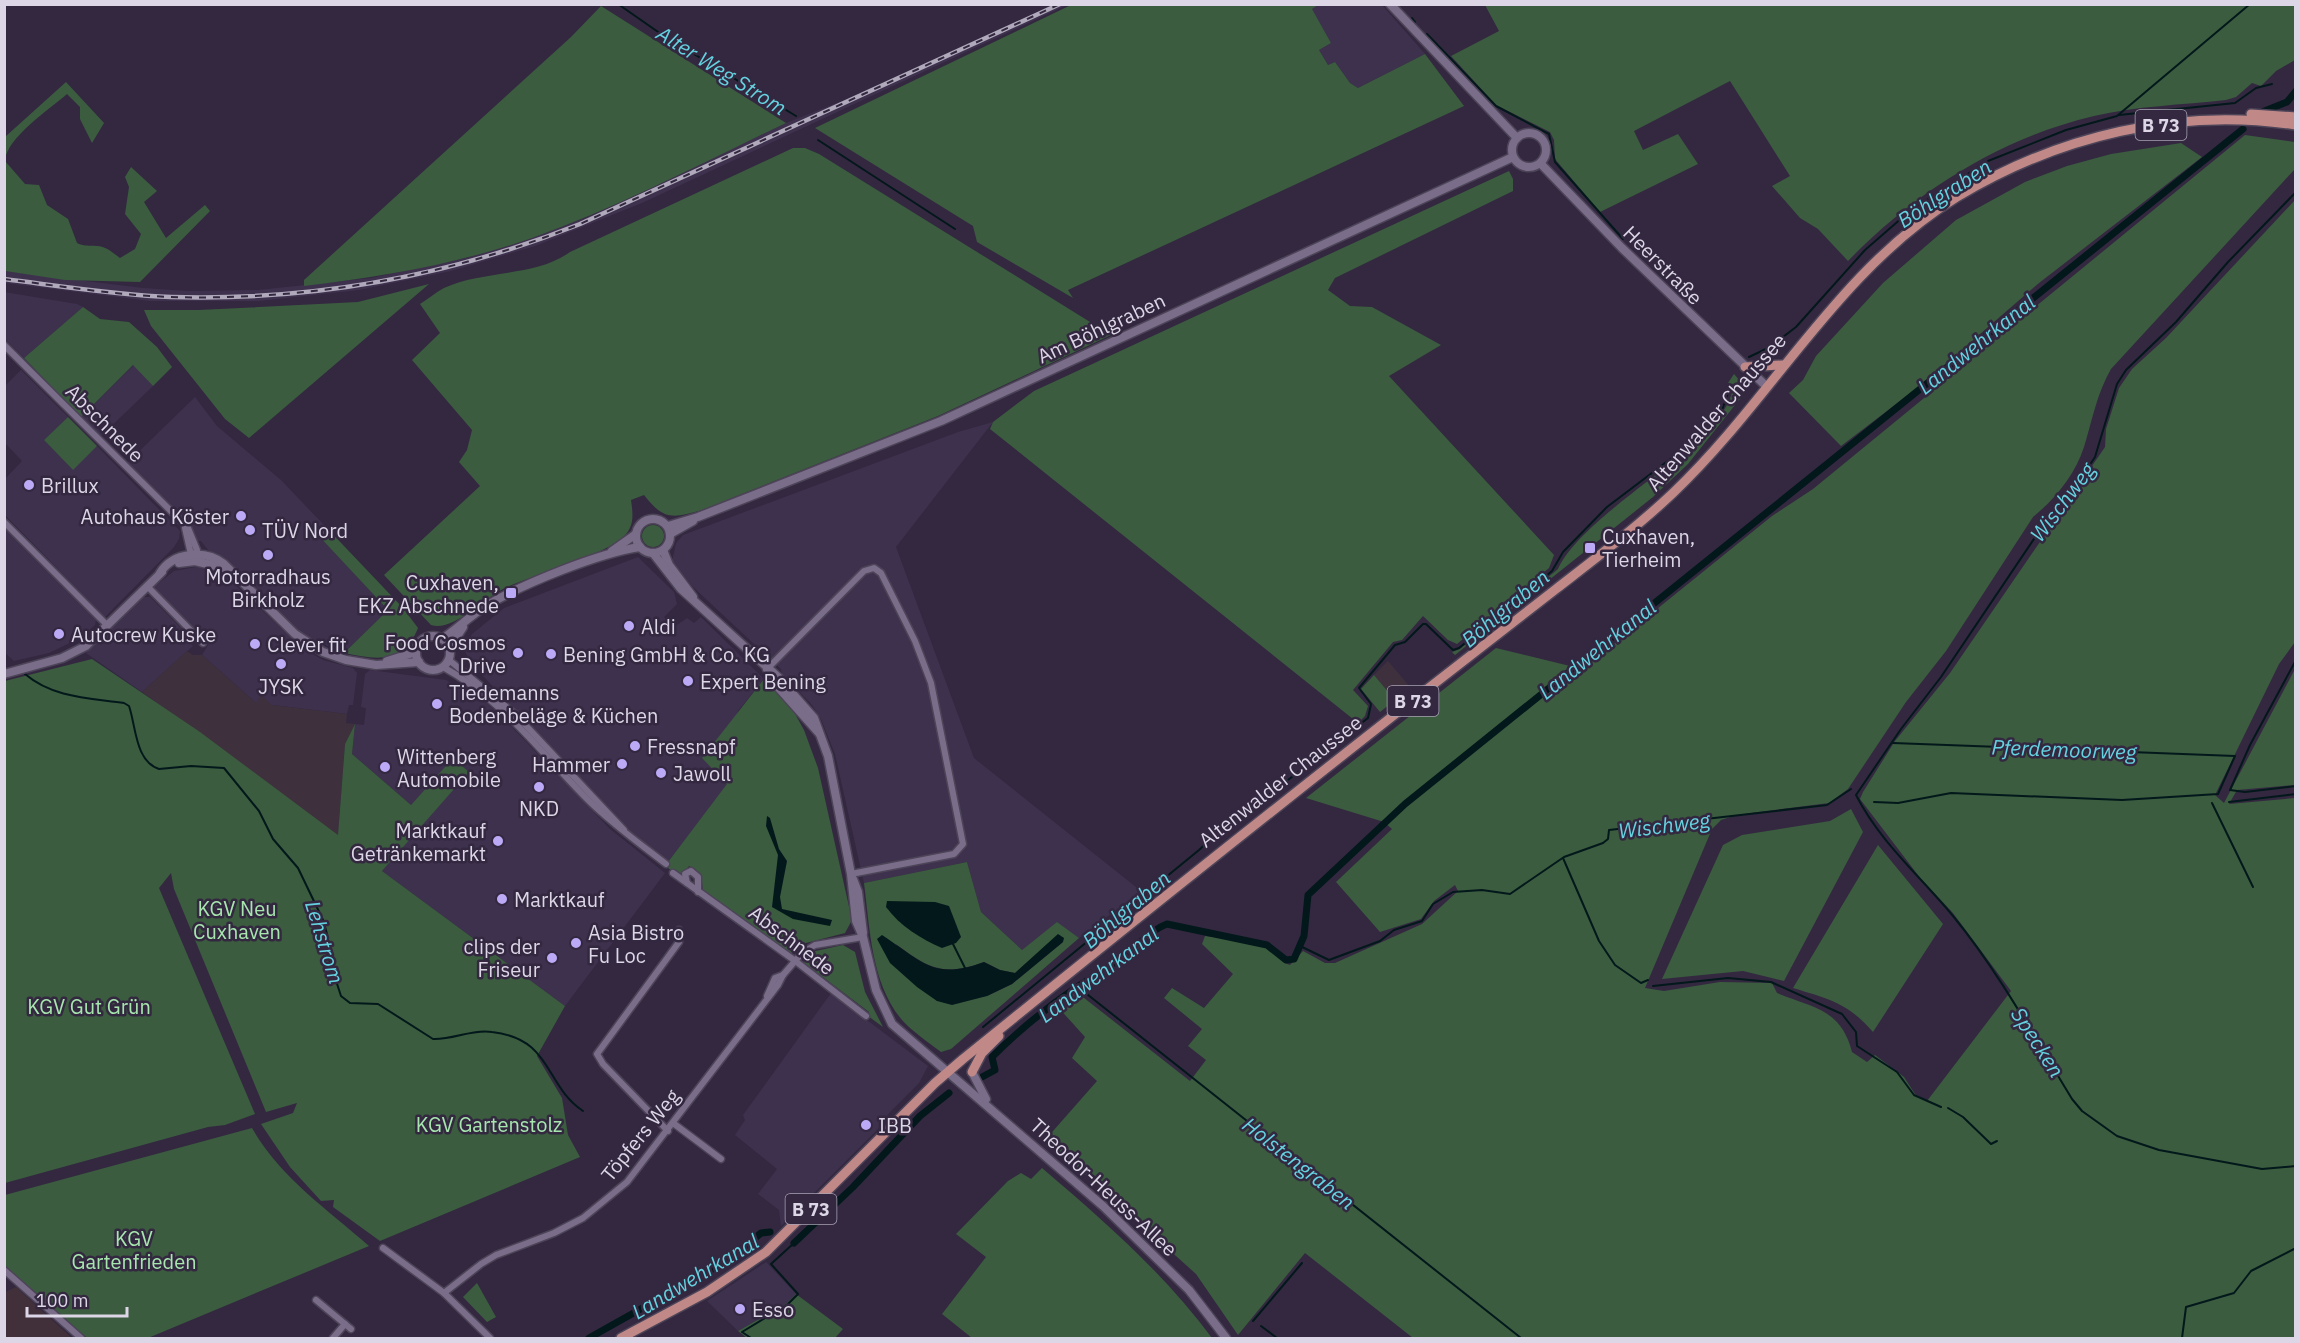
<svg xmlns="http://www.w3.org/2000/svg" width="2300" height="1343" font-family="'IBM Plex Sans',sans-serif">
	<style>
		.built { fill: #3e314e }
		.industrial { fill: #3e303d }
		.medical { fill: #412f3a }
		.green { fill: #3b5c3f; fill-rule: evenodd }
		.water { fill: #03181b }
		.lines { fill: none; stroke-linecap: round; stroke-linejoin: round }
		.stream { stroke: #03181b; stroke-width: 2 }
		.canal { stroke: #03181b; stroke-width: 7 }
		.street-casing { stroke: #4d4458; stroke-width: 9 }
		.secondary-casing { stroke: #4d4458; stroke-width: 11 }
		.primary-casing { stroke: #4d4458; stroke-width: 12 }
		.street { stroke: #796d89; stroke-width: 6 }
		.secondary { stroke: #796d89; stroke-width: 8 }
		.primary { stroke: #c08988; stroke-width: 9 }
		.rail-casing { stroke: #b0a9bb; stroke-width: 4.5 }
		.rail { stroke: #332840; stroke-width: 2; stroke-dasharray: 7; stroke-linecap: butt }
		.poi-dot { fill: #bcaaf6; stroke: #332840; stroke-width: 2 }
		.labels { text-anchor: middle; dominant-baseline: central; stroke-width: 5; stroke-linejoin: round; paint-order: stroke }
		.shield { fill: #332840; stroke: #a9a2b4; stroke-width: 1.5 }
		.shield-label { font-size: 18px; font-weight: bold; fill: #dcd6e6 }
		.street-label { font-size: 20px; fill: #dcd6e6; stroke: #332840 }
		.poi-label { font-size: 20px; fill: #dcd6e6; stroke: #332840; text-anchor: start }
		.park-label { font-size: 20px; fill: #a7e7ae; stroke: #332840 }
		.water-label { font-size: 21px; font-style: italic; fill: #65d2e0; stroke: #332840 }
	</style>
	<rect width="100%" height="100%" fill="#332840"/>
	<g class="built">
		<polygon points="1053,5 1067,5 642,203 535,246 451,271 359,290 259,301 150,301 5,283 4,271 143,288 188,291 258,290 371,278 466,258 585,218 786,123 862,93"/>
		<polygon points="1318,5 1382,5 1425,54 1358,88 1350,83 1335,62 1328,65 1319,50 1331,43 1311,8"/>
		<polygon points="4,292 77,304 83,307 24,358 5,339"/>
		<polygon points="134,365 153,386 101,436 81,417"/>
		<polygon points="21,370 68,417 44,440 72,469 97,446 180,531 179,539 174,547 105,617 5,515 5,479 22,461 5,443 5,386"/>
		<polygon points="195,397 217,426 281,480 324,525 316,533 388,610 344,653 314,640 297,629 241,572 208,550 201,541 198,541 183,519 127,463"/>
		<polygon points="993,422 896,547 974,758 1141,891 1079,938 1057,923 1022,950 981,912 967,862 864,883 835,754 821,719 812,705 782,674 781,669 692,586 672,562 676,543 683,535 958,432"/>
		<polygon points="5,528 96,619 95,625 82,637 49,653 14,661 5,653"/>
		<polygon points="638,557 674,592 677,604 664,617 674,627 687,618 694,623 701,617 764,679 738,711 728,784 668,862 630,832 606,807 470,662 464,649 472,634 504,608"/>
		<polygon points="201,566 215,570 227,577 302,648 323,660 353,668 357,673 353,705 349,705 347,714 256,703 202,655 211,640 199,628 196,631 156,591 155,586 174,571"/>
		<polygon points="144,597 150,597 189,636 187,640 193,646 142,692 86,653"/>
		<polygon points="370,670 446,680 482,699 505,720 610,829 665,873 565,1006 382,871 468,771 453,759 411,805 352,754 355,724 364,725 366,708 361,707 365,674"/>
		<polygon points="831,993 928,1066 919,1083 890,1112 877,1130 781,1226 779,1210 758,1194 777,1169 735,1135 745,1120 743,1115"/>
		<polygon points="766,1262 796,1294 787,1303 738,1331 707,1301"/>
	</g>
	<g class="industrial">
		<polygon points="187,651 193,655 202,655 256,703 261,695 272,705 347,714 346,723 355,724 345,744 338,836 142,692"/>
		<polygon points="1388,661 1411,688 1395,700 1374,675"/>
	</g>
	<polygon class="medical" points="16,1287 72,1338 5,1338 5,1292"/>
	<g class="green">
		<polygon points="1073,4 1318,5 1312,9 1331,43 1319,50 1328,65 1335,62 1350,83 1358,88 1425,54 1464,106 1068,290 1073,298 977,242 973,226 815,128"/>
		<path d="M 1485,5 L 2295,5 L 2295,60 L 2276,71 L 2261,86 L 2252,83 L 2236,97 L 2226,100 C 2182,105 2136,106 2094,116 C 2000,138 1914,193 1848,261 L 1818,229 L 1800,218 L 1772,186 L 1790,176 L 1730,81 L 1634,131 L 1643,150 L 1678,134 L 1698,164 L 1600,212 L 1555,159 L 1554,140 L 1550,132 L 1496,105 L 1451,56 L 1499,31 Z"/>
		<path d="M 601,6 L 786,123 C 702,163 619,207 532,238 C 458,264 381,277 304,286 L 304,280 L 571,37 Z"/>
		<path d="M 66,82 L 104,123 L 92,143 L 80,119 L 80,107 L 67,94 C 50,109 6,138 5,161 L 25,184 L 39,185 L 47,205 L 68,219 L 77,243 C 85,247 89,245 97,246 C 106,246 113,253 120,258 L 135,249 L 141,234 L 125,214 L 129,187 L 125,177 L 131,167 L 157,191 L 144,202 L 166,238 L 205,205 L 210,211 L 140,282 L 65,280 L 5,271 L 5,137 Z"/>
		<path d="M 2245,135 L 2295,142 L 2294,170 L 2111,369 C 2097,393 2092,421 2084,447 C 2075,475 2055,499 2033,517 L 1946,651 L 1906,702 L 1848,789 L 1829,803 L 1736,815 L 1721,820 L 1712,829 L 1645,988 L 1664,991 L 1720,982 L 1772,983 L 1777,993 C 1814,1008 1841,1009 1852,1052 L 1867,1062 L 1875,1055 L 1904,1077 L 1915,1094 L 1927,1101 L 2011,991 L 1953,913 L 1921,879 L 1860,799 L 1863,792 L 1895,741 L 1950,673 L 2105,447 L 2106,429 L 2119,388 L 2132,369 L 2166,338 L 2295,200 L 2295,642 L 2279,664 L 2215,795 L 2224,803 L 2295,669 L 2295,785 L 2237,790 L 2229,804 L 2295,798 L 2295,1338 L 1413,1338 L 1305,1253 L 1238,1335 L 1196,1274 L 1046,1139 L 1097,1081 L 1072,1058 L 1085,1037 L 1057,1006 L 1075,993 L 1079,994 L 1190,1081 L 1206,1060 L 1188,1046 L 1202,1029 L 1164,998 L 1172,988 L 1204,1008 L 1233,974 L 1202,944 L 1205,936 C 1225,939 1254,940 1272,950 C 1280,955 1280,962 1290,965 L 1303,951 L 1325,963 L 1335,963 L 1422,924 L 1458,891 L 1455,885 L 1434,901 L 1421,919 L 1380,932 L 1336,882 L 1392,829 L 1384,822 L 1306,798 L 1496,648 L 1570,666 L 1579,672 L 1772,516 L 1813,489 Z"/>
		<polygon points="2181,143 2202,157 2039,283 1925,382 1841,446 1789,393 1803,380 1816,356 1883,283 1956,220 2025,182 2067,166 2111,154"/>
		<path d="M 793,148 L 805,148 L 819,154 L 1111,335 L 938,416 L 702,510 C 673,518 664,521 644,495 L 631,500 C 633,514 635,527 622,538 C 603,555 534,575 507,587 C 486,596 452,633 431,625 L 384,575 L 480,486 L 459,462 L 467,450 L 472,430 L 412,360 L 440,333 L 420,304 C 428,299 436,292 444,288 C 482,270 536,277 570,252 Z"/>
		<polygon points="1509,171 1513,179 1513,191 1335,278 1328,290 1350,306 1372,307 1441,345 1389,376 1554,555 1549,568 1457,644 1448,640 1423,616 1402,640 1393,642 1353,690 1368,706 1365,716 1358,723 990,429 993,422 1034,391"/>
		<polygon points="429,284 249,438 225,419 151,326 144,310 199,310 358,302"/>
		<polygon points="83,307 100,319 129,322 157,347 172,367 153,386 133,365 81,417 24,358"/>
		<path d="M 1734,374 L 1742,383 L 1743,395 L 1688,464 L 1653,497 L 1455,655 L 1452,652 L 1460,649 L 1558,569 C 1586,508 1733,440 1733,384 L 1728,383 Z"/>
		<polygon points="68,417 97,446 73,470 44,440"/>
		<circle cx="653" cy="536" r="11"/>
		<path d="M 324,525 L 403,608 L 418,628 C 404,664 378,660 344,653 L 388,610 L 316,533 Z"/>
		<polygon points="92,659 200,732 338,835 345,744 355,724 352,754 411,805 453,758 469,772 382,871 565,1006 537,1056 562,1098 568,1135 580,1157 380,1241 333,1207 334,1200 321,1201 290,1167 261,1124 293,1113 297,1103 266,1112 174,889 171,873 159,888 255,1114 225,1125 208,1127 5,1183 5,681"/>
		<polygon points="1374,675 1395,700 1380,712 1361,689"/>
		<polygon points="764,679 794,712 804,730 818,768 852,920 845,933 806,943 791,954 703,891 701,875 689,866 680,877 668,868 668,862 727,784 702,758"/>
		<polygon points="1851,809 1863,832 1784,981 1743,971 1662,979 1723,845 1742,835 1830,821"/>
		<path d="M 1878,845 L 1943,924 L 1873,1032 C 1848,1003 1829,999 1793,988 Z"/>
		<path d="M 967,862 L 981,912 L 1022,950 L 1057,922 L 1079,938 L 951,1049 L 941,1052 C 928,1042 913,1032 902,1020 C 871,983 870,929 864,883 ZM 1063,942 L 1012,984 L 987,996 L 937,1001 L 896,944 C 928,968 943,977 984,962 L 1000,970 L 1015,973 L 1037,954 Z"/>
		<polygon points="843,945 855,952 865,992 883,1027 868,1016 869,1012 803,962 811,952"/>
		<path d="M 252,1128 C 280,1177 327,1209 369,1246 L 148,1338 L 87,1338 L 5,1266 L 5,1195 Z"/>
		<path d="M 1042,1168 C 1104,1221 1164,1273 1212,1338 L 972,1338 L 942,1314 L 986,1257 L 956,1234 L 1008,1181 L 1021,1173 L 1031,1179 Z"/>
		<polygon points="477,1283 496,1317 487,1322 463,1297"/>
		<polygon points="796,1294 843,1329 835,1338 747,1338 738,1331 787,1303"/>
	</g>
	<g class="water">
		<polygon points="767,816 770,818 779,849 787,861 780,897 782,909 832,920 830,926 793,919 772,907 778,855 766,826"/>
		<path d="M 887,901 L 935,902 L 949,906 L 961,937 L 956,943 L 942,948 C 921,939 900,926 886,907 Z"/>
		<path d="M 1058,934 L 1064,938 L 1063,942 L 1012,984 L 987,996 L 952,1005 L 937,1001 L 917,987 L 890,963 L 877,939 L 882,935 C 922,961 933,981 984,962 L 1000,970 L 1015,973 Z"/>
	</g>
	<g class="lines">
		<g class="stream">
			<polyline points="618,4 661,34 796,116"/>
			<polyline points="1412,18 1415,22"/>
			<polyline points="1427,34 1496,106 1549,134 1555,162 1623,239"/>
			<polyline points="2119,115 2235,103 2256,88 2272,84"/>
			<polyline points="818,140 955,229"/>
			<path d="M 2296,192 L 2228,262 L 2176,322 L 2126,370 L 2117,384 L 2095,457 L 2071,493 L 2042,527 L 1941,677 L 1901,729 L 1856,795 C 1880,842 1920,876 1953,916 C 1999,972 2034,1037 2072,1099 L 2082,1111 L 2117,1136 L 2159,1150 L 2262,1169 L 2296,1166"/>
			<polyline points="1749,357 1770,347 1796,327 1865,250 1911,210 1988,161 2066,130 2117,116 2250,4"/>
			<polyline points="2296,660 2250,745 2230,790 2245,792 2296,786"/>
			<path d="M 25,674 C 53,698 90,698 124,703 L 129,706 C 136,726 135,761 159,769 L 191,766 L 224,768 L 259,811 L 273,839 L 298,868 L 323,920 L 327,934 L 327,953 L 341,996 L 350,1003 L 378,1004 L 433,1039 C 453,1040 471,1029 492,1032 C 553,1039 544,1085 583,1111"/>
			<polyline points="1874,802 1898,803 1951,793 2122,800 2218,794 2235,756 1893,743"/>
			<polyline points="2229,802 2296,794"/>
			<polyline points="2212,803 2253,887"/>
			<polyline points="1563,858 1599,941 1615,965 1641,983 1648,980"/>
			<polyline points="953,944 965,968"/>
			<polyline points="1300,946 1329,960 1380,941 1394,930 1422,921 1433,904 1453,892 1482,890 1510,894 1564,857 1603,843 1608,839 1609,830 1827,805 1851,789"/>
			<polyline points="1653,986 1728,978 1771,982 1842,1014 1856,1032 1857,1046 1897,1072 1914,1095 1941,1107"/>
			<polyline points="1078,987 1521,1338"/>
			<polyline points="983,1027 1199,850 1228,823 1275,790 1368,718 1371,704 1359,688 1395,645 1405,642 1423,624 1426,624 1453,650 1459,648 1552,571 1563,552 1607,507 1706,432 1722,410 1731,385"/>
			<polyline points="1948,1108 1963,1117 1991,1144 1997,1141"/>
			<polyline points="1253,1321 1302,1263"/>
			<polyline points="1261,1326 1277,1338"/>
			<polyline points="751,1338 742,1332 788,1304 798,1294 771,1264 794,1243"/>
			<polyline points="2182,1338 2186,1307 2234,1293 2251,1271 2296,1248"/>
		</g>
		<g class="canal">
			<polyline points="2262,112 2287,102 2296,91"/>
			<path d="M 982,1077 L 995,1070 L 992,1057 C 1016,1033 1049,1006 1077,987 C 1093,977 1108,968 1123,957 C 1138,946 1150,930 1167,924 L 1267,945 L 1286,960 L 1294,959 L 1304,936 L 1308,895 L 1405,804 L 2243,129"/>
			<polyline points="794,1243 853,1187 920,1116 949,1093"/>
			<polyline points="589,1338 730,1259 761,1233 770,1232"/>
		</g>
		<g class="street-casing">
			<g id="street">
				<polyline points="4,345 188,528 197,550 195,555"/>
				<polyline points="4,522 107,625"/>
				<polyline points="185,528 190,550 195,558"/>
				<polyline points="147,586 203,643"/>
				<polyline points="449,660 515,714 624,830"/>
				<path d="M 443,667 C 502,699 541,753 588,800 C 612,824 639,843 666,864"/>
				<polyline points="767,669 864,571 874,568 881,573 915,641 931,683 963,844 954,854 851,874"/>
				<polyline points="673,873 794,960 866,1016"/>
				<polyline points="687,883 685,874 691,871 698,877 698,892"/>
				<polyline points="767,996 775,978 783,975"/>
				<polyline points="673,1123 721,1159"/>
				<polyline points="668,1131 603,1064 597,1054 679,942 679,930"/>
				<polyline points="383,1248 444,1293 490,1338"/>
				<polyline points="4,1270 81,1338"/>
				<polyline points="444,1293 481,1264 496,1255 554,1233 583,1218 627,1182 778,985 783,975 802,953 815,945 863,937"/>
				<polyline points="316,1300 351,1329"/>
				<polyline points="333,1338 345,1324"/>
			</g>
		</g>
		<g class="secondary-casing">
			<g id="secondary">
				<polyline points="1390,4 1517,138"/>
				<circle cx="1529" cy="150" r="17"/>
				<polyline points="1541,164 1622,248 1766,386"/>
				<circle cx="653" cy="536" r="17"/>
				<polyline points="668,526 698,517 941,421 1513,157"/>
				<polyline points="670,534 693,521"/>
				<polyline points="663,550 669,565 693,597"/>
				<polyline points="612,551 636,534"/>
				<polyline points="653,553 681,589 778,677 814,718 828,756 851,874 856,921 863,937 876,990 892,1024 1103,1206 1189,1290 1226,1338"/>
				<polyline points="179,563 195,561 228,569"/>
				<path d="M 160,573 C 173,552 205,549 224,564 L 295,634 L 323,652 L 346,660 L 376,665 L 419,662"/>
				<circle cx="433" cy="653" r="17"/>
				<path d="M 442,639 C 457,629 471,615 486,606 C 522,584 599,553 640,547"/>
				<polyline points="449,649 463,627"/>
				<polyline points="387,661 416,652"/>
				<polyline points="767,669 777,686 819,733"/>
				<polyline points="4,674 62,658 86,646 162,572"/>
				<polyline points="853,879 858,892 863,933"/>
				<polyline points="972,1072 986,1099"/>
			</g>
		</g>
		<g class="primary-casing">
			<g id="primary">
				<polyline points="2251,114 2296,117"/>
				<polyline points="1745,367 1782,365"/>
				<polyline points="972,1072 982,1053 999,1036"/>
				<path d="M 621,1338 L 707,1292 L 766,1252 L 935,1083 L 963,1059 C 1109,941 1255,824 1403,708 C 1454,668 1505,629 1556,589 C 1596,558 1636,528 1673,493 C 1773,398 1837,271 1957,197 C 2058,136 2178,107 2296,125"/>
			</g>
		</g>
		<use href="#street" class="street"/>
		<use href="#secondary" class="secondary"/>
		<use href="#primary" class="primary"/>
		<g class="rail-casing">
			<path id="rail" d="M 4,279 C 60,286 116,295 171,297 C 311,301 450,276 580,224 L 1060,4"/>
		</g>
		<use href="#rail" class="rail"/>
	</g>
	<g class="poi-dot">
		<circle cx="29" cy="485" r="6"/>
		<circle cx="241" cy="516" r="6"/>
		<circle cx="250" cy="530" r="6"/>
		<rect x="1584" y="542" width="12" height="12" rx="3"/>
		<circle cx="268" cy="555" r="6"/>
		<rect x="505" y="587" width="12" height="12" rx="3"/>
		<circle cx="629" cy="626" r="6"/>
		<circle cx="59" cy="634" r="6"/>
		<circle cx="255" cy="644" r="6"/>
		<circle cx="518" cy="653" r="6"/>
		<circle cx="551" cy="654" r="6"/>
		<circle cx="281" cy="664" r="6"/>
		<circle cx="688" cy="681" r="6"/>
		<circle cx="437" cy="704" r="6"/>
		<circle cx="635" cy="746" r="6"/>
		<circle cx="622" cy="764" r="6"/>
		<circle cx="385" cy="767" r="6"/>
		<circle cx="661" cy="773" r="6"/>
		<circle cx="539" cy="787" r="6"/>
		<circle cx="498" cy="841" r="6"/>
		<circle cx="502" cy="899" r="6"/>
		<circle cx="576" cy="943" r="6"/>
		<circle cx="552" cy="958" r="6"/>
		<circle cx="866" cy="1125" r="6"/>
		<circle cx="740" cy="1309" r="6"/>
	</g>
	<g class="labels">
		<g class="shield">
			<rect x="2135.5" y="110" width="51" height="30" rx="4.5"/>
			<rect x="1387.5" y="686" width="51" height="30" rx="4.5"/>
			<rect x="785.5" y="1194" width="51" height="30" rx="4.5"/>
		</g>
		<g class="shield-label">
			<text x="2161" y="125">B 73</text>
			<text x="1413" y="701">B 73</text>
			<text x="811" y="1209">B 73</text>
		</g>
		<g class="street-label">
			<text transform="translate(1663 265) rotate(45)">Heerstraße</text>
			<text transform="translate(1101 328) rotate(-25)">Am Böhlgraben</text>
			<text transform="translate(1716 412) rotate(-49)">Altenwalder Chaussee</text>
			<text transform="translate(105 423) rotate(45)">Abschnede</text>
			<text transform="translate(1280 781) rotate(-38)">Altenwalder Chaussee</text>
			<text transform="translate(792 940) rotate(37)">Abschnede</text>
			<text transform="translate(640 1135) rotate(-51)">Töpfers Weg</text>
			<text transform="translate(1104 1187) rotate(43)">Theodor-Heuss-Allee</text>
		</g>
		<g class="poi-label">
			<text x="41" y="485">Brillux</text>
			<text x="229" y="516" text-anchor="end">Autohaus Köster</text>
			<text x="262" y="530">TÜV Nord</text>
			<text x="1602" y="536">Cuxhaven,<tspan x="1602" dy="23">Tierheim</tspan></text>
			<text x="268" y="576" text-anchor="middle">Motorradhaus<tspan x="268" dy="23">Birkholz</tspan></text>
			<text x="499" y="582" text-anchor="end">Cuxhaven,<tspan x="499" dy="23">EKZ Abschnede</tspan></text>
			<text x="641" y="626">Aldi</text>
			<text x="71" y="634">Autocrew Kuske</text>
			<text x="506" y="642" text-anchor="end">Food Cosmos<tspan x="506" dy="23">Drive</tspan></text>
			<text x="267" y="644">Clever fit</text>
			<text x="563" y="654">Bening GmbH &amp; Co. KG</text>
			<text x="700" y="681">Expert Bening</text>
			<text x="281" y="686" text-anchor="middle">JYSK</text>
			<text x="449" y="692">Tiedemanns<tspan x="449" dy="23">Bodenbeläge &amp; Küchen</tspan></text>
			<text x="647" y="746">Fressnapf</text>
			<text x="397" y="756">Wittenberg<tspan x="397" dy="23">Automobile</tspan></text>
			<text x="610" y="764" text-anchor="end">Hammer</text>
			<text x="673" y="773">Jawoll</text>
			<text x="539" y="808" text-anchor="middle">NKD</text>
			<text x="486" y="830" text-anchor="end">Marktkauf<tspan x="486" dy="23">Getränkemarkt</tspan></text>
			<text x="514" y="899">Marktkauf</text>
			<text x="588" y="932">Asia Bistro<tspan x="588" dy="23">Fu Loc</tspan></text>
			<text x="540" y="946" text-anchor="end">clips der<tspan x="540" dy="23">Friseur</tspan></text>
			<text x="878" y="1125">IBB</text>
			<text x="752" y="1309">Esso</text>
		</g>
		<g class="park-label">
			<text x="237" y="908">KGV Neu<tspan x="237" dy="23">Cuxhaven</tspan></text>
			<text x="89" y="1006">KGV Gut Grün</text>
			<text x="489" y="1124">KGV Gartenstolz</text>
			<text x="134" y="1238">KGV<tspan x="134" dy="23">Gartenfrieden</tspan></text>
		</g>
		<g class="water-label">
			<text transform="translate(722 70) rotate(32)">Alter Weg Strom</text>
			<text transform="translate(1944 193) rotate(-33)">Böhlgraben</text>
			<text transform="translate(1976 344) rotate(-39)">Landwehrkanal</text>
			<text transform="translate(2062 502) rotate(-53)">Wischweg</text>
			<text transform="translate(1505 608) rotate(-40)">Böhlgraben</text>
			<text transform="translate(1597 649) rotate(-39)">Landwehrkanal</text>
			<text transform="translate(2064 749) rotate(2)">Pferdemoorweg</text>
			<text transform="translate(1664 825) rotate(-7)">Wischweg</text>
			<text transform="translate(1126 909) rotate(-40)">Böhlgraben</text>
			<text transform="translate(325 942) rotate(73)">Lehstrom</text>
			<text transform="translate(1098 974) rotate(-37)">Landwehrkanal</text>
			<text transform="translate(2038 1042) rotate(57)">Specken</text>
			<text transform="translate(1299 1163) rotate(38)">Holstengraben</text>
			<text transform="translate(695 1276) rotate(-31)">Landwehrkanal</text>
		</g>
	</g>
	<rect width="2300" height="1343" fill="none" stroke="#dcd6e6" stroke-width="12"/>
	<path d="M27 1307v9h100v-9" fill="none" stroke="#dcd6e6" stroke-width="3"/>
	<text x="36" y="1307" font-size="18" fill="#dcd6e6" stroke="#332840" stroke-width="4.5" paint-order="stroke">100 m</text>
</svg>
